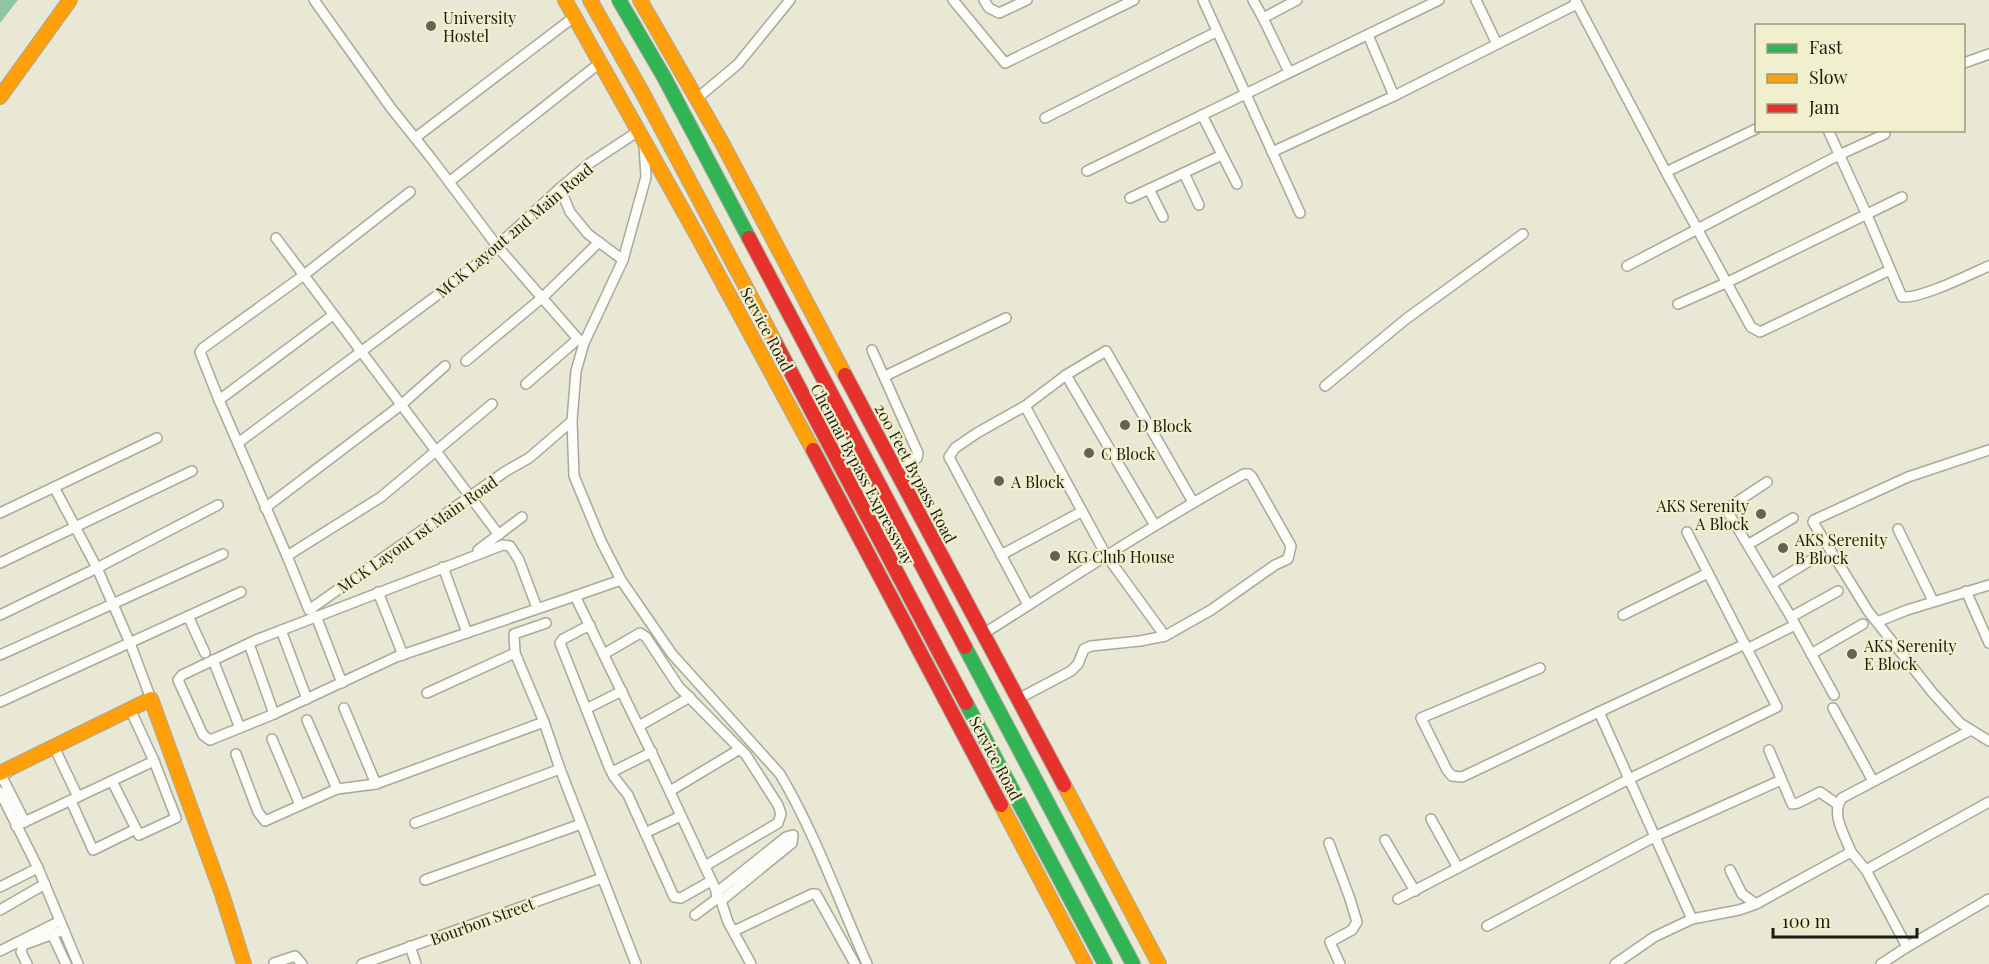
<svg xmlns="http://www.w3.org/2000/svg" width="1989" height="964" font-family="'Playfair Display',serif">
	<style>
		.water { fill: #8cc6a5 }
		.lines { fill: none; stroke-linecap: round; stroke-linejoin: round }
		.street-casing { stroke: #a9a899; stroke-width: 12 }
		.fast-casing { stroke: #a9a899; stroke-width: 16 }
		.slow-casing { stroke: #a9a899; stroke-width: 16 }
		.jam-casing { stroke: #a9a899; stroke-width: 16 }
		.street { stroke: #fcfcf9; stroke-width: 9 }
		.fast { stroke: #30b455; stroke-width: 14 }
		.slow { stroke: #ff9f0a; stroke-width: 14 }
		.jam { stroke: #e5322d; stroke-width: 14 }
		.poi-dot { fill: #646354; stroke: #f1efcd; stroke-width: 2 }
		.labels { text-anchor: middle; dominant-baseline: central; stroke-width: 4.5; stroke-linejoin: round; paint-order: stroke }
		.poi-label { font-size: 16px; fill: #1c1b0f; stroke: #f1efcd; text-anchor: start }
		.street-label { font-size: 16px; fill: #1c1b0f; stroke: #f1efcd }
	</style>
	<rect width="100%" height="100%" fill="#e9e8d5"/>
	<polygon class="water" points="0,0 18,0 0,23"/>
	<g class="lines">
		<g class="street-casing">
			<g id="street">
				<polyline points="314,0 391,108 431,158 497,246 578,339 584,343"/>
				<polyline points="953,0 1005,63 1134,0"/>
				<polyline points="984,0 989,8 999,13 1027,0"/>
				<polyline points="1203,0 1300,213"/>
				<polyline points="1253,0 1263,18"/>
				<polyline points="1476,0 1497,44"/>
				<polyline points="1575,0 1666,172"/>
				<polyline points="1964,63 1989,54"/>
				<polyline points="1289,72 1263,18 1297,0"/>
				<polyline points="1394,96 1577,4"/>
				<polyline points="696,97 701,95 738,64 790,0"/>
				<polyline points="1202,115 1237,184"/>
				<polyline points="1045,118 1216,32"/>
				<polyline points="1756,129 1666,172 1751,327 1760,332 1890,270"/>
				<path d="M 1828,130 L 1867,215 L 1902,297 C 1921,299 1970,274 1989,266"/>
				<polyline points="415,138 574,17"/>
				<path d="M 644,145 L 646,177 L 623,260 L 584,343 L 576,371 L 572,421 L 574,476 L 601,541 L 621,580 L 672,654 L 780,774 C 815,833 839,901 867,964"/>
				<polyline points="1272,152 1394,96 1368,35"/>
				<polyline points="1087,171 1439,0"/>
				<polyline points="1184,173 1199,205"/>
				<polyline points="449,182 601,62"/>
				<polyline points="560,188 570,212 588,234 623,260"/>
				<polyline points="1149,189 1163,217"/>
				<polyline points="1130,198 1222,155"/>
				<polyline points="276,238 499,535"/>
				<polyline points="1627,266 1839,155 1885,134"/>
				<polyline points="1678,304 1728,282 1902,197"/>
				<polyline points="333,315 219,400 287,556 381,497 492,404"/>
				<polyline points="872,350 918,453 917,458 894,467"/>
				<polyline points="466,361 543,297 599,242"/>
				<polyline points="1066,375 1154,524"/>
				<polyline points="885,376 1006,318"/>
				<polyline points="526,384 578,339"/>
				<polyline points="1325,386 1406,319 1523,234"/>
				<polyline points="219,400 200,352 203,348 304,275 410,192"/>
				<polyline points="238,443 440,293 481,261 560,188 590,163 640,130"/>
				<polyline points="1989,450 1908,477 1814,520 1813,522 1868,611 1932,692 1960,723 1989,741"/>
				<polyline points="1767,482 1726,509 1791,617 1834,695"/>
				<polyline points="54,487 97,568 130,643 151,699"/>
				<polyline points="265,508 401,405 445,366"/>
				<polyline points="0,513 157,438"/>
				<polyline points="1898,529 1933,601"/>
				<polyline points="1749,544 1793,518"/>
				<polyline points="478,550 522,517"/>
				<polyline points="1001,555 1081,512"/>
				<polyline points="287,556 309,610 506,471 529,458 572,421"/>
				<polyline points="0,563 192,471"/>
				<polyline points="443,567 467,633"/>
				<polyline points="621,580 575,596 655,760 721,901 728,922 751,964"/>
				<polyline points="1772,584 1816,557"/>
				<polyline points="1966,591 1989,643"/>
				<polyline points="378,592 403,655"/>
				<polyline points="1028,605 949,457 955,448 977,433 1025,406 1066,375 1106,351 1193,502"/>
				<polyline points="537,608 519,560 510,546 503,545 256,640 182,675 178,680 203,735 210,740 274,714 396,657 575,596"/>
				<polyline points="0,615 97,568 218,505"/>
				<polyline points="1623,615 1708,573"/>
				<polyline points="188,616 205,653"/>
				<polyline points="316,616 342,683"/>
				<polyline points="1791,617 1838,591"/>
				<polyline points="1877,622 1907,610 1989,585"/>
				<polyline points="546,623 514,634 515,653 544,722 560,769 636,964"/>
				<polyline points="590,625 563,639 560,643 609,767 614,777 628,795 674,897 681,898 711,881"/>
				<polyline points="281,630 307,699"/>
				<path d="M 983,634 C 1070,579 1155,523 1244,474 L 1249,474 L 1252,477 L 1291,546 L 1288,559 L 1275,565 L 1211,610 L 1165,636 L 1106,555 L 1025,406"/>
				<polyline points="249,644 274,714"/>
				<polyline points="1747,649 1795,625"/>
				<polyline points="604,654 640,633 646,637 679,687 746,755 778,805 781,814 778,823 705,866"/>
				<polyline points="1811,654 1863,624"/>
				<polyline points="0,655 223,554"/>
				<polyline points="213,660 240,728"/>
				<polyline points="1540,668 1421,718 1447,770 1452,776 1462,777 1599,712"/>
				<polyline points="427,693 515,653"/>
				<polyline points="1018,699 1071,671 1078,664 1084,649 1091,646 1140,641 1165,636"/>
				<polyline points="0,702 241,592"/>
				<polyline points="344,708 376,784 544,722"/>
				<polyline points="1833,708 1873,781"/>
				<polyline points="586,709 622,691"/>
				<polyline points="307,720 337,789"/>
				<polyline points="639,726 690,697"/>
				<polyline points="272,739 300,805"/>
				<polyline points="55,749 78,797"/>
				<polyline points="1769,750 1792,804 1798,803 1820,792 1837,804"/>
				<polyline points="236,754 258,812 265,821 337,789 376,784"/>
				<polyline points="8,772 1,775 25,822"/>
				<polyline points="612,772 652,752"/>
				<polyline points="112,781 139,835 176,818 154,761"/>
				<polyline points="670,791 740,749"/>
				<polyline points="0,792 38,868"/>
				<polyline points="71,801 93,850 136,829"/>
				<polyline points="1431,819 1458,868"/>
				<polyline points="415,823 560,769"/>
				<polyline points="16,826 154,761 131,711 125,714"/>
				<polyline points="645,833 681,816"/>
				<polyline points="1385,840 1415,891"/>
				<polyline points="1329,843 1349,896 1357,922 1352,930 1330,942 1340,964"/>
				<path d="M 1851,852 C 1845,835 1830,814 1842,798 L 1971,730"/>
				<polyline points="1730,870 1742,894 1756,904"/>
				<polyline points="1866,870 1907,947"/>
				<polyline points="425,880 581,824"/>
				<polyline points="0,887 38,868 78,964"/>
				<polyline points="716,893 786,837 793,835 792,843 721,901"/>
				<polyline points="1398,899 1629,779 1777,707 1687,532"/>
				<polyline points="0,910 45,884"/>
				<polyline points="695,915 719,897"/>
				<polyline points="1692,919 1739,910 1756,904 1851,852 1866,870 1989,802"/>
				<polyline points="1487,926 1656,836 1781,780"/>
				<polyline points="734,931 812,894 816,894 855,964"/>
				<polyline points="52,934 66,964"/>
				<polyline points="410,946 416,964"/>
				<polyline points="0,951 60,921"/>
				<polyline points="274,963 295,956 302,964"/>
				<polyline points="27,964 21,952 23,945 64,930"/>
				<polyline points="362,964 602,878"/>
				<polyline points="1615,964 1654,937 1692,919 1599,712 1745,644"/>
				<polyline points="1881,964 1907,947 1989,899"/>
			</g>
		</g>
		<g class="fast-casing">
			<g id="fast">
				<polyline points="619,0 664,77 749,238"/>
				<polyline points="965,647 1133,964"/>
				<polyline points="966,703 1105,964"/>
			</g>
		</g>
		<g class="slow-casing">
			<g id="slow">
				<polyline points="565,0 699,239 813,450"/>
				<polyline points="590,0 642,92 775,342"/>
				<polyline points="640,0 721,141 845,375"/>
				<polyline points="0,97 70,0"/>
				<polyline points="0,773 151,699 222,894 244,964"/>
				<polyline points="1064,785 1159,964"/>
				<polyline points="1001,805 1085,964"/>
			</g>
		</g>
		<g class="jam-casing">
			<g id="jam">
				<polyline points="749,238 965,647"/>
				<polyline points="775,342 966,703"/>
				<polyline points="845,375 1064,785"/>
				<polyline points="813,450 1001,805"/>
			</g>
		</g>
		<use href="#street" class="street"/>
		<use href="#fast" class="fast"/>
		<use href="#slow" class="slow"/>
		<use href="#jam" class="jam"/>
	</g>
	<g class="poi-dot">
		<circle cx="431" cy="26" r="6"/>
		<circle cx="1125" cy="425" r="6"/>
		<circle cx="1089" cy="453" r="6"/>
		<circle cx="999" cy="481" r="6"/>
		<circle cx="1761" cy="514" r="6"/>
		<circle cx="1783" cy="548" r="6"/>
		<circle cx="1055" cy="556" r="6"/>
		<circle cx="1852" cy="654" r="6"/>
	</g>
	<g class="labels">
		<g class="poi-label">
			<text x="443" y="17">University<tspan x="443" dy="18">Hostel</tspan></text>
			<text x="1137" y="425">D Block</text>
			<text x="1101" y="453">C Block</text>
			<text x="1011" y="481">A Block</text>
			<text x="1749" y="505" text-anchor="end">AKS Serenity<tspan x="1749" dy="18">A Block</tspan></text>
			<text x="1795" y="539">AKS Serenity<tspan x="1795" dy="18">B Block</tspan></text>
			<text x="1067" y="556">KG Club House</text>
			<text x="1864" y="645">AKS Serenity<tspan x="1864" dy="18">E Block</tspan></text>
		</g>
		<g class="street-label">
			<text transform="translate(514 230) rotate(-40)">MCK Layout 2nd Main Road</text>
			<text transform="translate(767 329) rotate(62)">Service Road</text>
			<text transform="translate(916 473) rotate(62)">200 Feet Bypass Road</text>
			<text transform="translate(863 474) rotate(62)">Chennai Bypass Expressway</text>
			<text transform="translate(417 534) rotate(-35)">MCK Layout 1st Main Road</text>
			<text transform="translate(996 758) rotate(62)">Service Road</text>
			<text transform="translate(482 921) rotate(-20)">Bourbon Street</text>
		</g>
	</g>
	<rect x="1755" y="24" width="210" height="108" fill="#f1efcd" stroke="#9c9a81" stroke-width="1.5"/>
	<rect x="1767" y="44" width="30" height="9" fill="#30b455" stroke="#9c9a81" stroke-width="1.5"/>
	<text x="1809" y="54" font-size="18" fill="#1c1b0f">Fast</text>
	<rect x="1767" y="74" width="30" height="9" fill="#ff9f0a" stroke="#9c9a81" stroke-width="1.5"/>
	<text x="1809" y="84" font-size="18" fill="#1c1b0f">Slow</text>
	<rect x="1767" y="104" width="30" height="9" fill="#e5322d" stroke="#9c9a81" stroke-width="1.5"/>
	<text x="1809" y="114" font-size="18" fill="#1c1b0f">Jam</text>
	<path d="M1773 928v9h144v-9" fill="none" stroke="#1c1b0f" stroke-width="3"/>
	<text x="1782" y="928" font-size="18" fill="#1c1b0f" stroke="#f1efcd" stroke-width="4.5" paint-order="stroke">100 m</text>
</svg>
